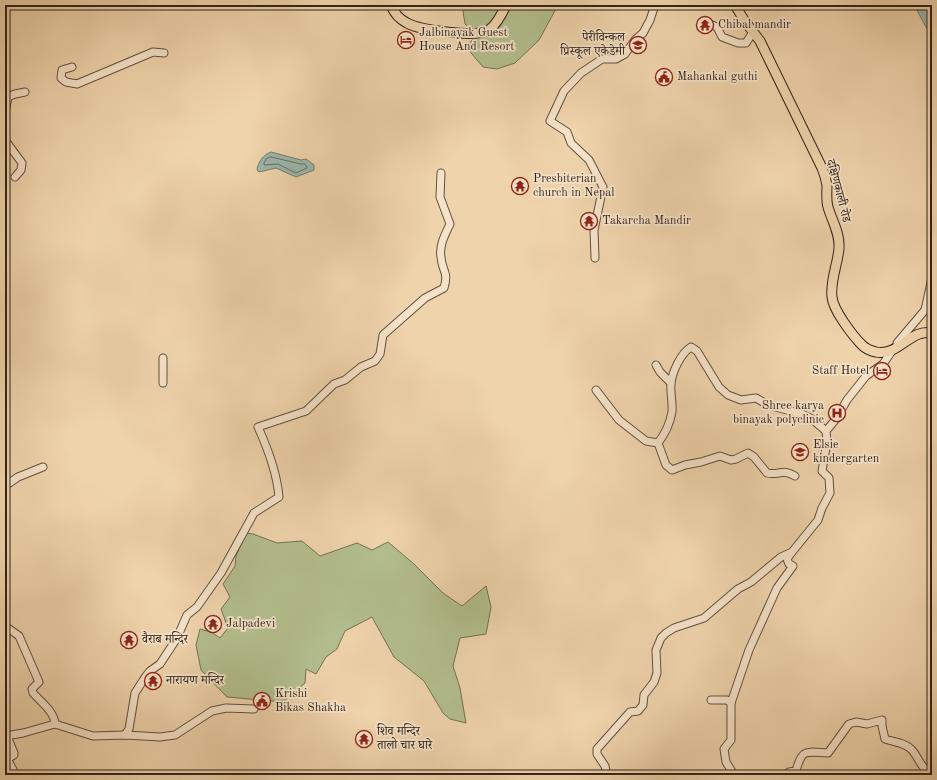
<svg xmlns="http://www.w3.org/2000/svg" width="937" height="780" font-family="'Old Standard TT','Noto Serif Devanagari',serif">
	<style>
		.green { fill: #b3be8e; stroke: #727155 }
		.water { fill: #9ab7ab; stroke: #707c72 }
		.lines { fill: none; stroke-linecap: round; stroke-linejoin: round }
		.shore { stroke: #666e64; stroke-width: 1 }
		.minor-casing { stroke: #605040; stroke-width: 9 }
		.major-casing { stroke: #31241c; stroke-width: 11 }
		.minor { stroke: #f5e2c8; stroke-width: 7 }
		.major { stroke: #efd3ab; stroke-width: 9 }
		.labels { text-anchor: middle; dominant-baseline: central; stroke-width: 3.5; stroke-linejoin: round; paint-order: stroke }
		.poi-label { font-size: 12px; fill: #31241c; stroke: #f5e2c8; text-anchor: start }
		.street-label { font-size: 12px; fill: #31241c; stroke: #f5e2c8 }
	</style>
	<rect width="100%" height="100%" fill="#efd3ab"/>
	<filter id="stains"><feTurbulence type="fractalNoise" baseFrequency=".005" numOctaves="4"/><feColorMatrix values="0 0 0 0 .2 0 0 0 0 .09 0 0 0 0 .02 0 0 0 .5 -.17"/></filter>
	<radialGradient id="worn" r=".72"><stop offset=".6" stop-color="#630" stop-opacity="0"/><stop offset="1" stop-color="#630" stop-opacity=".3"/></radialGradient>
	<g class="green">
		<polygon points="462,5 501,5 493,21 483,29 472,31 465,24"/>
		<polygon points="510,5 558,5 539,40 515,63 497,69 483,67 466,47 474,38 488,36 503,19"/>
		<polygon points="246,533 253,534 277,543 302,541 320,556 357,543 372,550 388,542 414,564 443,593 462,606 486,586 491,607 486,634 460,638 453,666 460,688 466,723 450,719 443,713 424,681 394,657 372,617 345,631 337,649 326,657 316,674 306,669 305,683 283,702 227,697 201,670 196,645 200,629 211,632 220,638 228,628 221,609 230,597 223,584 235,566 236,556"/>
	</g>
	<g class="water">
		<polygon points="914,5 932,5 932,38"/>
		<path d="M 271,152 L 301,160 L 306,159 L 314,165 L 314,170 L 296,177 L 276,168 L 259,172 L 257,170 C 258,162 263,155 271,152 Z"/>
	</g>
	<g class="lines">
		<polygon class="shore" points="271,157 301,164 305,164 307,168 296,173 278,164 264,165 264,163 266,159"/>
		<g class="minor-casing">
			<g id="minor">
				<polyline points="709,24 717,27 722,37 738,43 746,43 753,32"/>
				<polyline points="72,67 62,70 61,78 66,82 77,84 153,52 164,53"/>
				<polyline points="5,98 15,94 25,92"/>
				<polyline points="5,113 8,97"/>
				<polyline points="5,140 22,163 21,170 15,177"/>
				<polyline points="595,258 594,230 603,187 589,160 571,143 567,132 550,121 564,91 581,73 602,59 616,59 625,54 635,40 643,33 650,20 655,5"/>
				<polyline points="898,347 897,343 925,310 932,278"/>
				<polyline points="656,365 660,372 671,383"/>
				<polyline points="163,383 163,358"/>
				<path d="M 596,390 L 619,420 L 646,441 L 658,443 C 665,434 670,423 672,412 C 673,403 670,393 671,384 C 672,372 681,353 691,347 L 697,351 L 719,387 L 728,395 L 741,400 L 756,398 L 768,405 L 802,414 L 812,419 L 826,431"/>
				<path d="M 658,443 L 666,465 L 672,470 L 685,465 L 701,462 L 720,456 L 731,460 L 736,459 L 748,453 L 754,457 L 767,473 C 779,476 782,468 795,476"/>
				<polyline points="5,486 18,477 43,467"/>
				<path d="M 5,626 L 19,636 L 39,682 L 32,689 L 33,693 C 41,702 54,711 55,724"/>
				<polyline points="711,700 727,700 731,703 731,740 724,749 726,762 734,775"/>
				<polyline points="731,703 749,650 777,588 793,566 789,564 787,559 792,552"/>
				<path d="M 125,735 L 129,729 L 135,693 L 146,676 L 150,671 L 160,664 L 177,638 L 187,615 L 197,607 L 221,573 L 254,513 L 279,497 C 277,473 268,449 258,427 L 306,411 L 334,384 L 345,380 L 361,367 L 375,361 L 380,354 L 383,335 L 425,298 L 444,288 C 449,271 442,272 441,257 C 439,245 445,235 450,224 L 440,197 L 441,173"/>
				<polyline points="5,736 23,733 55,724 93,736 125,735 160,737 175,735 212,711 226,708 254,709"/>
				<polyline points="7,736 14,753 14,755 7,759 16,775"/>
				<polyline points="607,775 605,766 597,754 597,749 630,712 638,711 643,705 644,695 654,682 657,673 656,650 661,638 666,633 674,628 704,618 738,589 751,582 781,557 792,552 818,520 822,508 830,493 829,478 822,471 827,442 826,431 836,419 847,400 866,376 883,364 892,351"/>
				<path d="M 785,775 L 789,772 L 796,771 C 802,748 806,752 828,753 L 849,724 L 856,722 L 867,724 L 882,720 L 882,726 L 885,739 C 894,742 906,743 912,750 C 919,758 921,769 932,774"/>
			</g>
		</g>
		<g class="major-casing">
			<g id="major">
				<path d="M 391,5 C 394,13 399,19 407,23 C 419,30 477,38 489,30 C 497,24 502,14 506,5"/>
				<path d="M 735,5 L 744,20 L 760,41 L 822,168 C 824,173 826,179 827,185 C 827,193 826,200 828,207 C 832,221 840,233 839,248 C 838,264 830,280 832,297 C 833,310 853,336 862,345 C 866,349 871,351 876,352 C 898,357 911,328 932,333"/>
			</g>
		</g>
		<use href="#minor" class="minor"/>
		<use href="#major" class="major"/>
	</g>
	<defs>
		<g id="temple-ring" transform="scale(0.9)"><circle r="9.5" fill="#f5e2c8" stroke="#8f2418" stroke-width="1.5"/><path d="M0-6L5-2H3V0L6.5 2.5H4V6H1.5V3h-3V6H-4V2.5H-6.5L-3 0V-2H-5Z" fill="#8f2418"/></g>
		<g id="hotel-ring" transform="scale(0.9)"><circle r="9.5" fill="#f5e2c8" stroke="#8f2418" stroke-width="1.5"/><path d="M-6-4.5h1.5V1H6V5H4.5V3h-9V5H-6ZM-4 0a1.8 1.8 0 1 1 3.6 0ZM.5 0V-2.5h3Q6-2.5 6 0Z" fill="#8f2418"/></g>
		<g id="school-ring" transform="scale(0.9)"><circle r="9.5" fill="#f5e2c8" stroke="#8f2418" stroke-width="1.5"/><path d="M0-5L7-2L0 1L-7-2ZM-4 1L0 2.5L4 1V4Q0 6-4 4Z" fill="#8f2418"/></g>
		<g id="civic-ring" transform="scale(0.9)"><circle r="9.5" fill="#f5e2c8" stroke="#8f2418" stroke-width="1.5"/><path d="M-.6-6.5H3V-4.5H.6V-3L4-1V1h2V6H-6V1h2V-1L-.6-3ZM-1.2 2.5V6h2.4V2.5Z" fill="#8f2418"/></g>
		<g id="hospital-ring" transform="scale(0.9)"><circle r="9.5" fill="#f5e2c8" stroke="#8f2418" stroke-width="1.5"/><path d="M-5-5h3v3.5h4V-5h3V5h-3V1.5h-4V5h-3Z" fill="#8f2418"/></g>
	</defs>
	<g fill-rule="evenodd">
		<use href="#temple-ring" x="705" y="25"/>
		<use href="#hotel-ring" x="406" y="40"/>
		<use href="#school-ring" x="638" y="45"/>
		<use href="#civic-ring" x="664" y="77"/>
		<use href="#temple-ring" x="520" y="186"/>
		<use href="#temple-ring" x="589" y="221"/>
		<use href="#hotel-ring" x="882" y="371"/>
		<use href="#hospital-ring" x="837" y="413"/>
		<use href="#school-ring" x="800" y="452"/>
		<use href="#temple-ring" x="213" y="624"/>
		<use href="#temple-ring" x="129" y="640"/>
		<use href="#temple-ring" x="153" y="681"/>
		<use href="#civic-ring" x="262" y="701"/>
		<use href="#temple-ring" x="364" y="739"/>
	</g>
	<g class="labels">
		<g class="poi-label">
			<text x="718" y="25">Chibal mandir</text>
			<text x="419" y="33">Jalbinayak Guest<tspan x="419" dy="14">House And Resort</tspan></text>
			<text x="625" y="38" text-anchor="end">पेरीविन्कल<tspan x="625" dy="14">प्रिस्कूल एकेडेमी</tspan></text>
			<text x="677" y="77">Mahankal guthi</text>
			<text x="533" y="179">Presbiterian<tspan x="533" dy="14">church in Nepal</tspan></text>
			<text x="602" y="221">Takarcha Mandir</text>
			<text x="869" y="371" text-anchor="end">Staff Hotel</text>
			<text x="824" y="406" text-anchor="end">Shree karya<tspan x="824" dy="14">binayak polyclinic</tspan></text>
			<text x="813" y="445">Elsie<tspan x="813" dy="14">kindergarten</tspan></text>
			<text x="226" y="624">Jalpadevi</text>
			<text x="142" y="640">वैराब मन्दिर</text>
			<text x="166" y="681">नारायण मन्दिर</text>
			<text x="275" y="694">Krishi<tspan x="275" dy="14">Bikas Shakha</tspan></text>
			<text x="377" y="732">शिव मन्दिर<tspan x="377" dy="14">तालो चार घारे</tspan></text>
		</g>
		<g class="street-label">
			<text transform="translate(838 191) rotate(75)">दक्षिणकाली रोड</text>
		</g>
	</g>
	<rect width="937" height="780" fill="none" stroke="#efd3ab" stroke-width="20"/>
	<rect x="6" y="6" width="925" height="768" fill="none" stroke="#31241c" stroke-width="2"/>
	<rect x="10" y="10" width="917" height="760" fill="none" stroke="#31241c"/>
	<rect width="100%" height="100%" filter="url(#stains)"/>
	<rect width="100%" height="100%" fill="url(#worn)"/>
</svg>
